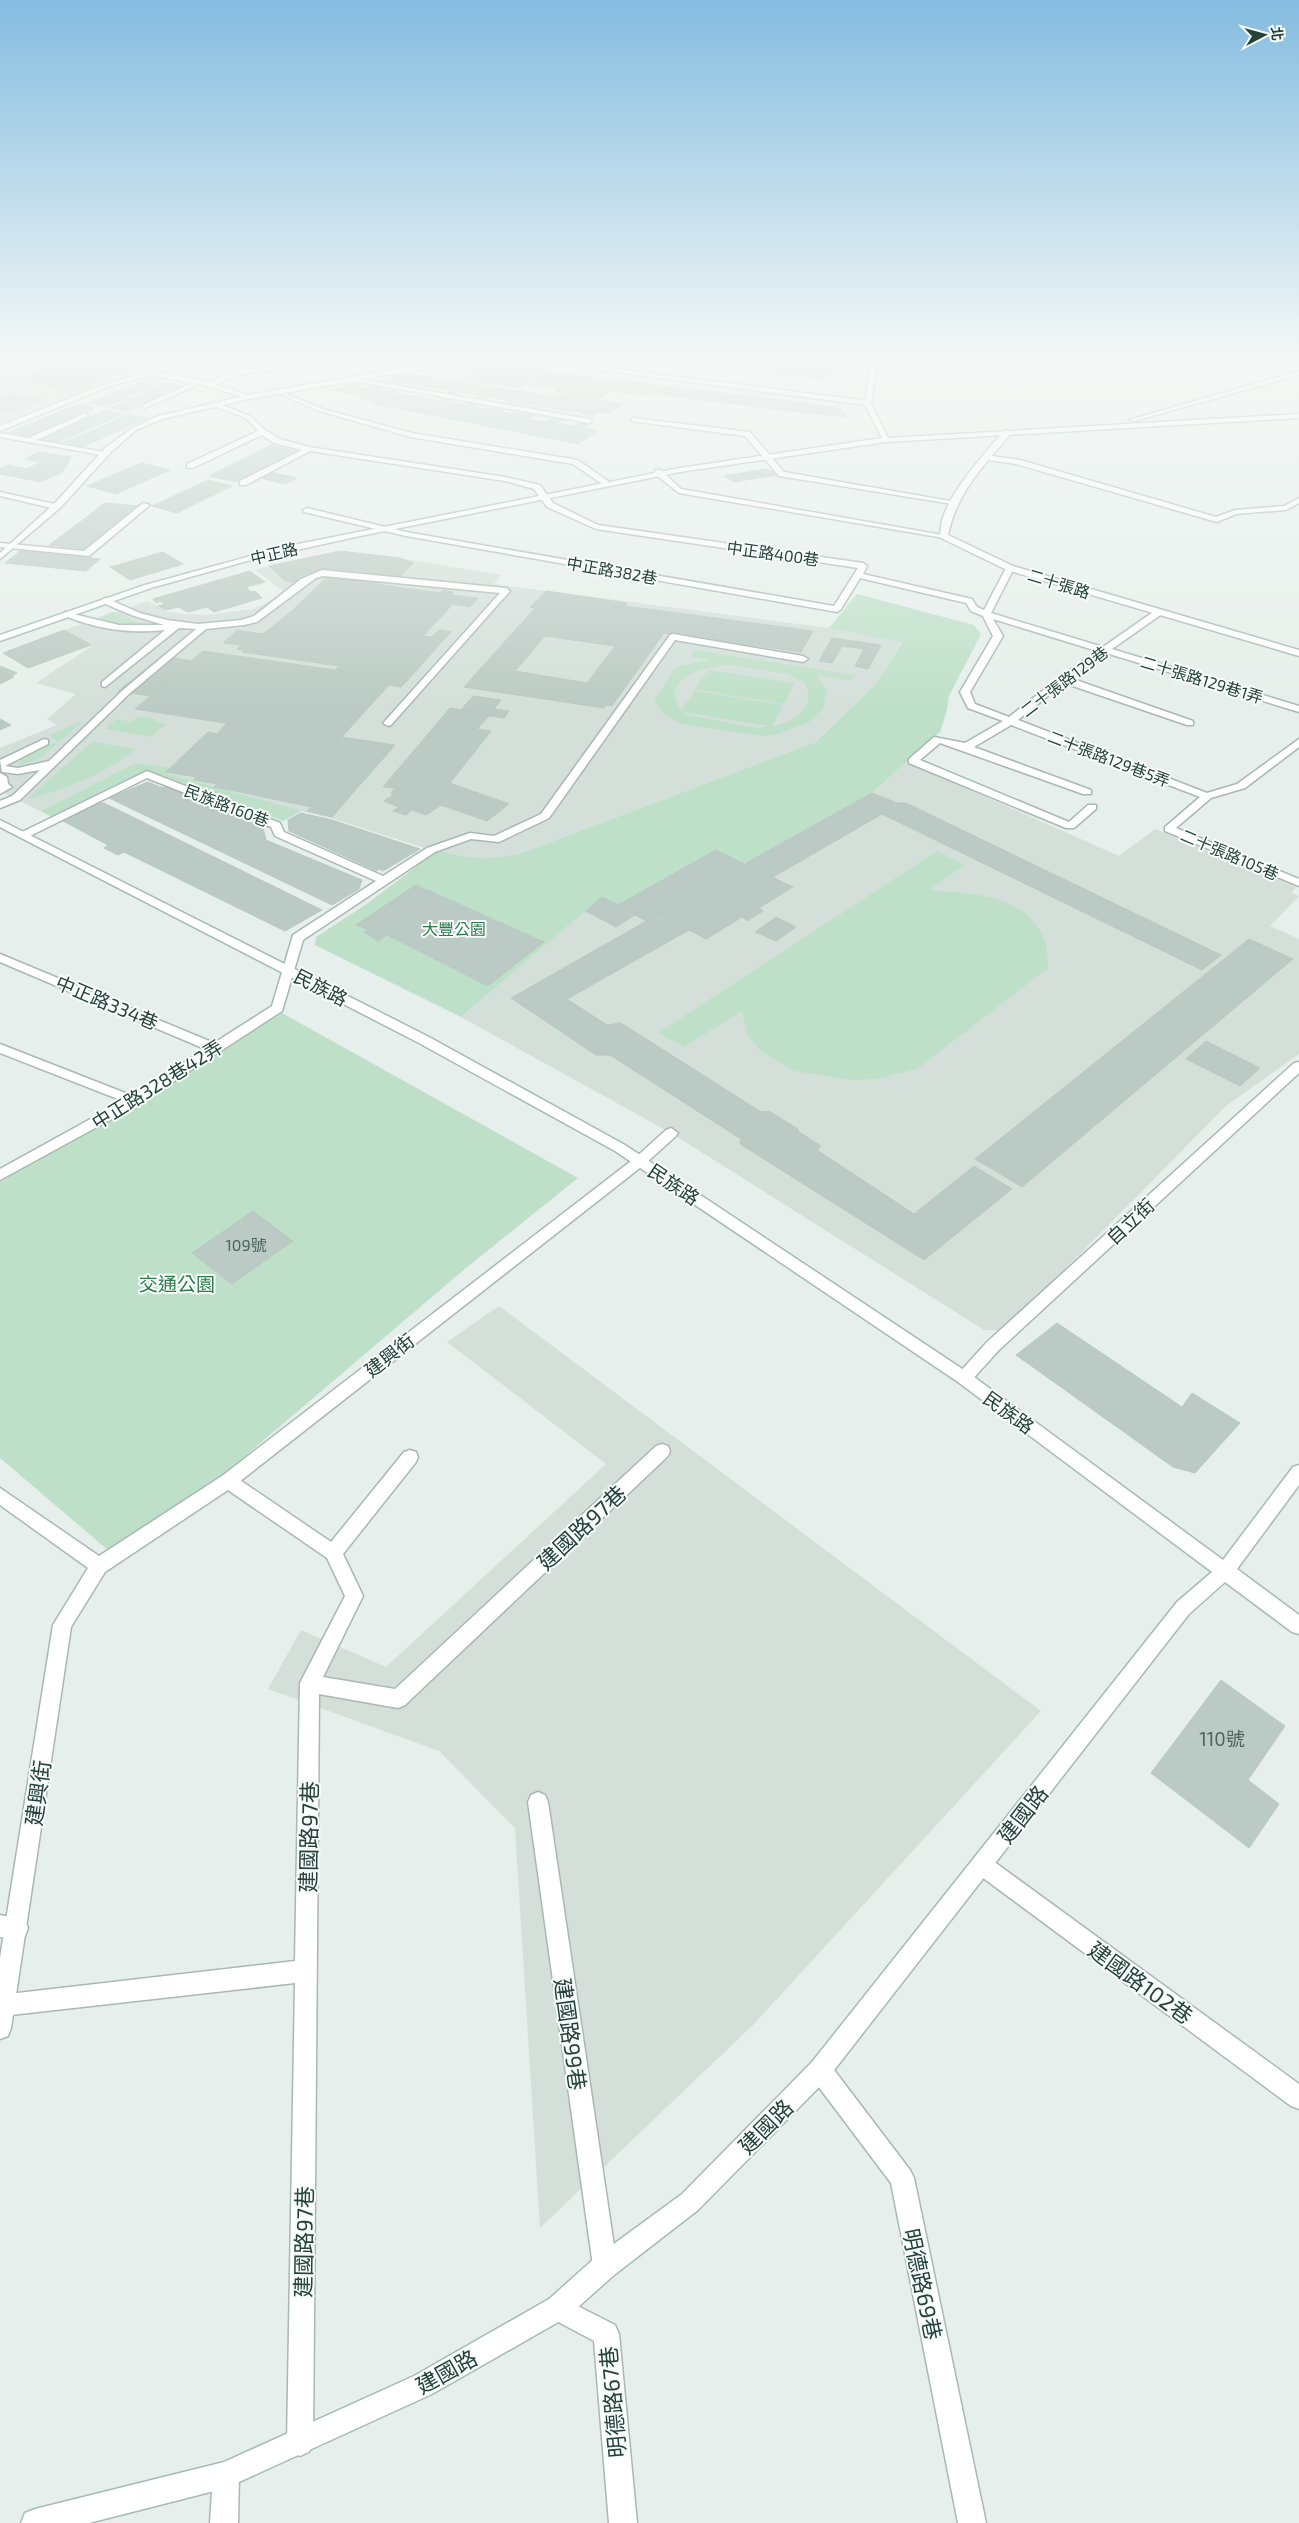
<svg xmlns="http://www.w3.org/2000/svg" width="1299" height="2523" font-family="'Exo 2','Noto Sans TC',sans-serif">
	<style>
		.built { fill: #d4dfda; fill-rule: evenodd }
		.green { fill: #bfe0c8; fill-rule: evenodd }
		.building { fill: #bbcac4; stroke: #b8c9c2; fill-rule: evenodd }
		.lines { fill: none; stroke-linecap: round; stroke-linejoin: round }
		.lane-casing { stroke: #a8b8b2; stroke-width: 3 }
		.street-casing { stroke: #a8b8b2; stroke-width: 3 }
		.secondary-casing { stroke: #a4bbb3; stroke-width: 3 }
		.lane { fill: #fff; fill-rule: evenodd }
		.street { fill: #fff; fill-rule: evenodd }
		.secondary { fill: #fff; fill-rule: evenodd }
		.labels { text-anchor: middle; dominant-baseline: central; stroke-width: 4; stroke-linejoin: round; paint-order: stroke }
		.far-street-label { font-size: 16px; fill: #24423a; stroke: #f7fbf9 }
		.far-park-label { font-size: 16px; fill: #2d7a4b; stroke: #f7fbf9 }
		.number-label { font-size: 16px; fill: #4a645c }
		.street-label { font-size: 19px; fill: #24423a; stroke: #f7fbf9 }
		.park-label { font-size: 19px; fill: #2d7a4b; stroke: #f7fbf9 }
		.near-number-label { font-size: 19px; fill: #4a645c }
		.near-street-label { font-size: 22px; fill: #24423a; stroke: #f7fbf9 }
	</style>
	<rect width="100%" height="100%" fill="#e6efeb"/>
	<g class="built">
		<polygon points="0,358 169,358 0,424"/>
		<path d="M 400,558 L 501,575 L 494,584 L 829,628 L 902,641 L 876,683 L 816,742 L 527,851 L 500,858 L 480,860 L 431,850 L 334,819 L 301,811 L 283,821 L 149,770 L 54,818 L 0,791 L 0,748 L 57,725 L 47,719 L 76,694 L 36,683 L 92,646 L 64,630 L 147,601 L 168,612 L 183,614 L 207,615 L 253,609 L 274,599 L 283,591 L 255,570 L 269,566 L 285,581 L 294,582 L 302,575 L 327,568 L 393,576 L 401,576 ZM 365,580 L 378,582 L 376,584 L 440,593 L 443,590 L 453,591 L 451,595 L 478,599 L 470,607 L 453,604 L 423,636 L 432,637 L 451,633 L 401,687 L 389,685 L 341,737 L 332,817 L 308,811 L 312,807 L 214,788 L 217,784 L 194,780 L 196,777 L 167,772 L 208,732 L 217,734 L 226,724 L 135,709 L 203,651 L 335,670 L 339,666 L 243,652 L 244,650 L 237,648 L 241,645 L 223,642 L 237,630 L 263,634 L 293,610 Z"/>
		<polygon points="907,762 1119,856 1155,829 1296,887 1292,893 1299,896 1270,926 1299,939 1299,1054 1226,1106 1005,1330 984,1330 671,1133 461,1017 602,897 618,905 716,850 746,863 872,793"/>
		<polygon points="499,1306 1041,1711 754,2024 540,2228 515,1828 439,1751 268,1689 301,1630 386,1667 606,1464 447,1342"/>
	</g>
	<g class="green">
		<path d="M 857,594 L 974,625 L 981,634 L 949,696 L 947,710 L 940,732 L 872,793 L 746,863 L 716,850 L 618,905 L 602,897 L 461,1017 L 315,945 L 316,937 L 368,903 L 437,851 C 477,859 487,862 527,851 L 816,742 L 876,683 L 902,642 L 829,628 Z"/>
		<path d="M 113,612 L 147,625 C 138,630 107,622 97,618 Z"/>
		<path d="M 695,650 L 855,675 L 850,681 L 817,675 L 827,691 L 823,708 L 808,723 L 774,735 L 761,736 L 682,724 L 663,713 L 654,701 L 676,667 L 711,660 L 690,657 ZM 732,665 L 787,674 L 804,682 C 818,707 794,723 772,726 L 783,705 L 695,691 L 681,710 C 677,707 676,702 675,697 C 673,671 714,666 732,665 ZM 683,712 L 768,726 L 769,726 L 758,728 L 686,715 Z"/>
		<polygon points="708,670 795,683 784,704 695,689"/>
		<polygon points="138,716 156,719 154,722 166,724 151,737 105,729 116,719 132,722"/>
		<path d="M 83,721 L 38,760 L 18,765 C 26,750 43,747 58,742 L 49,735 Z"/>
		<path d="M 92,742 L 136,749 C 104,774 69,788 31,799 L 28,798 Z"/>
		<polygon points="136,763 170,768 165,773 301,811 283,821 149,770 54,818 41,811"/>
		<path d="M 937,851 L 965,865 L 929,890 C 973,894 1030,893 1046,945 C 1048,951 1047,961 1048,968 L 917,1069 L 876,1079 L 849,1080 L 794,1071 L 762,1052 L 748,1036 L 742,1011 L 684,1047 L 658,1033 Z"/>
		<polygon points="282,1013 578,1178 466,1268 197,1497 109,1551 0,1458 0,1182"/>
	</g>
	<g class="building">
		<polygon points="74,358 100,358 139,366 75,392 18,380"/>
		<polygon points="383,358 438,358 439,359 435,363 399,370 380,360"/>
		<polygon points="688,358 698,358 734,363 728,368 682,363"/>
		<polygon points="781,358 810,358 839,362 823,379 767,372"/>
		<polygon points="463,362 469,362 480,363 473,368 451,365"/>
		<polygon points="481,363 548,371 537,379 526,377 523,379 531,380 520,388 459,380 468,374 476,375 481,372 470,370"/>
		<polygon points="548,371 568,374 550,388 529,385"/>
		<polygon points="402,373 551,396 571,395 622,404 610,413 600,412 593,416 572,410 570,412 542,406 538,408 532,407 535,405 505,402 508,400 488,397 485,398 478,397 481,395 459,392 455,394 448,392 451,390 385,381"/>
		<polygon points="568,374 577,375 560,388 552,387"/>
		<polygon points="577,375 623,381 601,398 555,392"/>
		<polygon points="148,379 164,382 135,394 119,391"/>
		<polygon points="623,381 663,386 651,396 611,391"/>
		<polygon points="169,383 186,387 157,399 140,395"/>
		<polygon points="354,383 364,385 359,388 365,389 371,386 383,388 378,390 387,392 391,389 397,390 393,393 413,396 423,395 419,397 439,401 443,398 451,400 447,402 467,405 471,403 478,404 473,407 504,410 500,412 534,415 527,419 546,422 552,418 562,420 557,423 574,426 580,422 589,424 583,428 597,431 578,444 374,404 378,402 359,399 364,396 333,390"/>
		<polygon points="663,386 815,404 807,413 654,394"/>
		<polygon points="119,391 135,394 105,407 88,403"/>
		<polygon points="12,394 42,400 14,412 0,409 0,399"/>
		<polygon points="140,395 157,399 127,412 110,408"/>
		<polygon points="79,404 96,408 63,422 45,418"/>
		<polygon points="815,404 839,408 846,414 845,417 807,413"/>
		<polygon points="106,410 124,414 91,428 73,424"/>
		<polygon points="129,414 147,418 114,433 96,429"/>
		<polygon points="45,418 63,422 28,436 10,432"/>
		<polygon points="73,424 91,428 56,443 38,439"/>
		<polygon points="96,429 114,433 80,448 61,443"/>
		<polygon points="271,445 297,451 236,482 209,476"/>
		<polygon points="38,452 71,457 63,472 40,482 0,474 0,469 8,465 27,469 40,462 25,459"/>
		<polygon points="141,463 170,470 116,494 87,486"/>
		<polygon points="766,469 777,475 734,482 724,476"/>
		<polygon points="269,472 297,478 286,484 259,478"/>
		<polygon points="208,480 232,486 177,513 152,506"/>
		<polygon points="104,503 138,506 120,520 87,517"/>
		<polygon points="87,517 120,520 103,534 68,531"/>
		<polygon points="68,531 103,534 84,549 49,545"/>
		<polygon points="20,551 100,559 86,571 5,563"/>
		<polygon points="340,551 400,558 413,563 401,576 327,568 302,575 294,582 285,581 269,566"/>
		<polygon points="163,552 183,564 130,580 110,567"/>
		<polygon points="250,571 265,582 246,587 251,592 255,591 262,598 214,612 207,607 188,612 178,607 166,610 158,606 165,604 160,601 156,603 153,599"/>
		<polygon points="327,577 363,582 365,580 379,582 376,584 440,593 443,590 454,592 451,595 478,598 470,607 453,604 423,636 432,637 439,630 451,632 407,681 335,670 339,666 242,652 244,650 237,649 241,645 223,643 237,630 263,634 293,610"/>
		<path d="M 546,591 L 627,603 L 625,606 L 813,631 L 801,652 L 664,633 L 612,706 L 606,705 L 604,708 L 464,687 L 535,608 L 530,607 ZM 545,636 L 615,646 L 587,683 L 515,671 Z"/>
		<polygon points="64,630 91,645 28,668 3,653"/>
		<polygon points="832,638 881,645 868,669 855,666 864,649 842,646 832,663 819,661"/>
		<polygon points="203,651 335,670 407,681 401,687 389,685 338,741 135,709"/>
		<polygon points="162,656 192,661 150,696 118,691"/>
		<polygon points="0,666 17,673 11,676 14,677 0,684"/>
		<polygon points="473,696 501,700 494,709 509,711 504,718 489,716 477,729 491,731 450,783 509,804 487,821 441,805 426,815 412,810 406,815 393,811 399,807 384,801 394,794 391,793 395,788 383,787 450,708 461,710"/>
		<polygon points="0,719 11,725 0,730"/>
		<polygon points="226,724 338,741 341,737 395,745 332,817 307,811 312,807 214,787 217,784 193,780 196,777 166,772 208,732 217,734"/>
		<polygon points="148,782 160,787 170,788 263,828 266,840 362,880 359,889 332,905 109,798"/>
		<polygon points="872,793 897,803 906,803 1221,955 1202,970 882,814 773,877 746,863"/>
		<polygon points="98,803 104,803 322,910 285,931 124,852 118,855 104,848 108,845 63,821"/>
		<polygon points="301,813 332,820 420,849 383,871 379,869 377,871 289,831 288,820"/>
		<polygon points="716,850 793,887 759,908 763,911 747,921 742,917 706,939 659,914 646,921 635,915 616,927 586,911 602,897 618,905"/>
		<polygon points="416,885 544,942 488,986 387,935 378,941 364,932 369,930 356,925"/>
		<polygon points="659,914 689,930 567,999 607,1025 621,1023 761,1112 769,1111 798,1129 799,1132 821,1146 817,1150 914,1214 974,1166 1012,1189 924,1260 740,1144 741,1139 610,1055 596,1055 511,998"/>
		<polygon points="776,917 796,927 776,941 755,932"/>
		<polygon points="1249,939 1293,959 1022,1187 975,1159"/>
		<polygon points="1206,1041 1260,1068 1240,1086 1186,1059"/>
		<polygon points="253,1211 293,1241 232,1284 192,1253"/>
		<polygon points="1057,1323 1182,1407 1192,1393 1240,1423 1195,1473 1173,1467 1016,1355"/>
		<polygon points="1221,1680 1285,1726 1248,1780 1279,1804 1249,1848 1151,1773"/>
	</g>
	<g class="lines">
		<g class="lane-casing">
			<g id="lane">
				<polygon points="180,358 189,358 157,372 208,382 267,358 276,358 249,370 312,358 283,369 237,375 215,384 251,396 249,399 200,384 145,408 143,405 192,383 150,375 110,386 0,431 0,426 106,384 148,372"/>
				<polygon points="1299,371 1299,375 1134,421 1129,420"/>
				<polygon points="355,378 589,419 592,421 589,423 353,381"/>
				<polygon points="281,392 323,409 412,433 578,460 609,482 602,484 573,464 411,437 319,411 281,394"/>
				<path d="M 214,402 L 250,416 L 265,430 L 280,439 L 309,447 L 505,477 L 540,485 L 553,503 L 598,525 L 863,563 L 867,566 L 863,574 L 972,599 L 977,607 L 984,610 L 1006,568 L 1013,566 L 1014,568 L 991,613 L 1103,647 L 1156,610 L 1162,610 L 1162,614 L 1112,649 L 1299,706 L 1299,712 L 1106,653 L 1070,678 L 1193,721 L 1193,725 L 1187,725 L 1064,683 L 1018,720 L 1207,793 L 1237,784 L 1299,739 L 1299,747 L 1245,788 L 1211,798 L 1176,828 L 1299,879 L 1299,886 L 1165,831 L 1165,827 L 1200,797 L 1011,725 L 974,747 L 1091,790 L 1091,794 L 1083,794 L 940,743 L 920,760 L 1069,822 L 1088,805 L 1096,805 L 1096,809 L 1074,828 L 1066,828 L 909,763 L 909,759 L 934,737 L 965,743 L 1003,721 L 968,708 L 960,692 L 993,636 L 983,616 L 971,611 L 966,603 L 860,578 L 841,609 L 837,612 L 406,536 L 304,512 L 303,510 L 307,508 L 406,532 L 834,606 L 858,568 L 596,529 L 547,507 L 534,489 L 505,481 L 310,451 L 246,485 L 240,485 L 240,481 L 302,450 L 274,443 L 262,435 L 193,468 L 187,468 L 187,464 L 258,431 L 246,418 L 212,405 ZM 993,619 L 1097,651 L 1060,677 L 1009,717 L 975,704 L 970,692 L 1003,636 Z"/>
				<polygon points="86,413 88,416 37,440 104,452 107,456 0,437 0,433 28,438"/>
				<polygon points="633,418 750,432 784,472 956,502 952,504 779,476 745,436 631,421"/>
				<polygon points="985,455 1020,460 1216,517 1235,510 1284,506 1299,498 1299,503 1286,510 1236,514 1217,522 1016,464 982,459"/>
				<polygon points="655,470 661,470 681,489 948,536 944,538 679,493 655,474"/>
				<polygon points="0,492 59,505 60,507 56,509 0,496"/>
				<polygon points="143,503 150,505 89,556 0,547 0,543 84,551"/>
				<path d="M 322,570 L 506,588 L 510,591 L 391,725 L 388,726 L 383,723 L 385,721 L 500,593 L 323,576 L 316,578 L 257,622 L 244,625 L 206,629 L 129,694 L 20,800 L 0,808 L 0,801 L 12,796 L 40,770 L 18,774 L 2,772 L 0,760 L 44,739 L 48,740 L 48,744 L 5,766 L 18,768 L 49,761 L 123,690 L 196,629 L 179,628 L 105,687 L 102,686 L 102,682 L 165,630 C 131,634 97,629 65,616 L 65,612 L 119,625 L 164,625 L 134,616 L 103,603 L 103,599 L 106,598 L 140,613 L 167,620 L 198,624 L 241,620 L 254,616 L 301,579 Z"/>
				<polygon points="673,634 803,656 808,659 803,662 675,640 549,818 499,842 471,839 435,852 303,940 282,1011 139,1104 0,1180 0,1169 123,1101 0,1053 0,1044 133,1096 205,1049 0,962 0,954 214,1043 272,1006 293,935 376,881 275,836 271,827 147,778 28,837 20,837 20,833 147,771 280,823 284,832 383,876 427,848 470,833 494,836 541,814 670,635"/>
				<polygon points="0,773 7,777 8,784 12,787 0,794"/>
				<polygon points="1299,1062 1299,1073 999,1350 970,1382 964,1384 958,1382 956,1378 958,1374 987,1342 1294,1063"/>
				<polygon points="662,1444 668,1446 670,1451 668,1456 405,1705 398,1708 319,1694 313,2443 309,2452 300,2456 291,2452 287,2443 295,1983 2,2016 0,2015 0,1995 295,1961 300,1683 345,1596 327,1558 222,1486 219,1481 222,1476 228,1474 234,1476 331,1542 404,1452 410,1450 416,1452 418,1457 416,1462 343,1554 363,1596 323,1677 395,1689 656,1446"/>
				<polygon points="538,1792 545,1795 548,1802 617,2266 614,2275 605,2278 596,2275 593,2266 528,1802 531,1795"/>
				<polygon points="982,1855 989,1858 1299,2084 1299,2109 1291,2106 975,1872 972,1865 975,1858"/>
				<polygon points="0,1915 25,1920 28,1928 25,1936 17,1939 0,1937"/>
				<polygon points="820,2059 828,2062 910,2170 914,2178 986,2523 958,2523 891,2183 812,2078 809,2070 812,2062"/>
				<polygon points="558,2296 615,2325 619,2334 637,2523 609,2523 594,2341 549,2317 546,2308 549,2299"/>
				<polygon points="226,2462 235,2466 239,2475 238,2523 210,2523 213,2475 217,2466"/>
			</g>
		</g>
		<g class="street-casing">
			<g id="street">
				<polygon points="447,358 455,358 445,365 249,399 162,419 136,430 111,452 61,507 0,559 0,553 55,503 105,448 132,428 158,416 249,395 443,361"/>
				<polygon points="872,358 878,358 871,403 868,405 865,403"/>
				<path d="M 1005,430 L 1012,432 C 985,465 957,491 948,535 L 1013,566 L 1299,650 L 1299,656 L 1007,570 L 941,538 C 934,507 986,452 1005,430 Z"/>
				<polygon points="671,1128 678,1133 676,1136 645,1164 234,1486 105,1572 71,1627 11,2028 8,2036 0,2039 0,1958 53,1625 88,1568 0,1505 0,1488 99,1556 222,1476 635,1158 666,1130"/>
			</g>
		</g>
		<g class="secondary-casing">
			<g id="secondary">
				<polygon points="510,358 530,358 868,401 871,403 888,438 1299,414 1299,418 886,442 680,472 360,536 247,561 151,588 0,641 0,635 145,585 283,547 680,468 882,438 865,405"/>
				<polygon points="0,820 429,1037 625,1145 970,1374 1223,1560 1293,1467 1299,1465 1299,1485 1237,1569 1299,1615 1299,1634 1292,1632 1225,1582 1189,1614 828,2078 698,2210 614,2275 567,2317 432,2394 226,2488 89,2523 21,2523 25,2513 35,2509 224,2462 414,2376 549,2299 596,2257 682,2194 812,2062 1177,1602 1212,1572 958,1382 615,1151 419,1043 0,827"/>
			</g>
		</g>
		<use href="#lane" class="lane"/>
		<use href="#street" class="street"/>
		<use href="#secondary" class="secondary"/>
	</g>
	<linearGradient id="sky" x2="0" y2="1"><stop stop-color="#84bce0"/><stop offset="0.5" stop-color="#f4f8f6"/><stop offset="1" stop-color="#f4f8f6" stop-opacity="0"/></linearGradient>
	<rect width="1299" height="711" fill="url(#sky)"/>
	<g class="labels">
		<g class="far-street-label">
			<text transform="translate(274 553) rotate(-13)">中正路</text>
			<text transform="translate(773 553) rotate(8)">中正路400巷</text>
			<text transform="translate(612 570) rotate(10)">中正路382巷</text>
			<text transform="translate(1059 583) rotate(17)">二十張路</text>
			<text transform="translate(1202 679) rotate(17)">二十張路129巷1弄</text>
			<text transform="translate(1064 681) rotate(-37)">二十張路129巷</text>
			<text transform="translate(1109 758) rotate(21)">二十張路129巷5弄</text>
			<text transform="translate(227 805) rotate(21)">民族路160巷</text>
			<text transform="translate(1230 854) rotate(23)">二十張路105巷</text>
		</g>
		<g class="far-park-label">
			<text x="454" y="928">大豐公園</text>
		</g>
		<g class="number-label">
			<text x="246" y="1244">109號</text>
		</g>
		<g class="street-label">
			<text transform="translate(321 987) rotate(27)">民族路</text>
			<text transform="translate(107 1002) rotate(23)">中正路334巷</text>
			<text transform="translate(157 1084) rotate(-32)">中正路328巷42弄</text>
			<text transform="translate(674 1184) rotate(34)">民族路</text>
			<text transform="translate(1130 1221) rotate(-43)">自立街</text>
			<text transform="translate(389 1355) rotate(-38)">建興街</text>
			<text transform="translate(1009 1412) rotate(36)">民族路</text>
		</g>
		<g class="park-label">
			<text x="177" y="1283">交通公園</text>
		</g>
		<g class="near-number-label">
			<text x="1222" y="1738">110號</text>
		</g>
		<g class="near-street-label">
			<text transform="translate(581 1527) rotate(-43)">建國路97巷</text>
			<text transform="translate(37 1793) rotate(-82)">建興街</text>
			<text transform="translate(1022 1814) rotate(-52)">建國路</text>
			<text transform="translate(308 1837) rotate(-89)">建國路97巷</text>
			<text transform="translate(1141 1982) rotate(36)">建國路102巷</text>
			<text transform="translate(571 2034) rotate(82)">建國路99巷</text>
			<text transform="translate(765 2126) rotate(-45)">建國路</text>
			<text transform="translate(303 2242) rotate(-89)">建國路97巷</text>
			<text transform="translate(923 2284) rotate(78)">明德路69巷</text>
			<text transform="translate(446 2371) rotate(-29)">建國路</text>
			<text transform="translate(612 2402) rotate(-95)">明德路67巷</text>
		</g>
	</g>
	<g transform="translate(1264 35) rotate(84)" stroke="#f7fbf9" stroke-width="4" paint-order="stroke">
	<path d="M0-4L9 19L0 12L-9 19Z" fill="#24423a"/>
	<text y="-8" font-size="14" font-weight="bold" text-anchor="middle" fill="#24423a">北</text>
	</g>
</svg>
